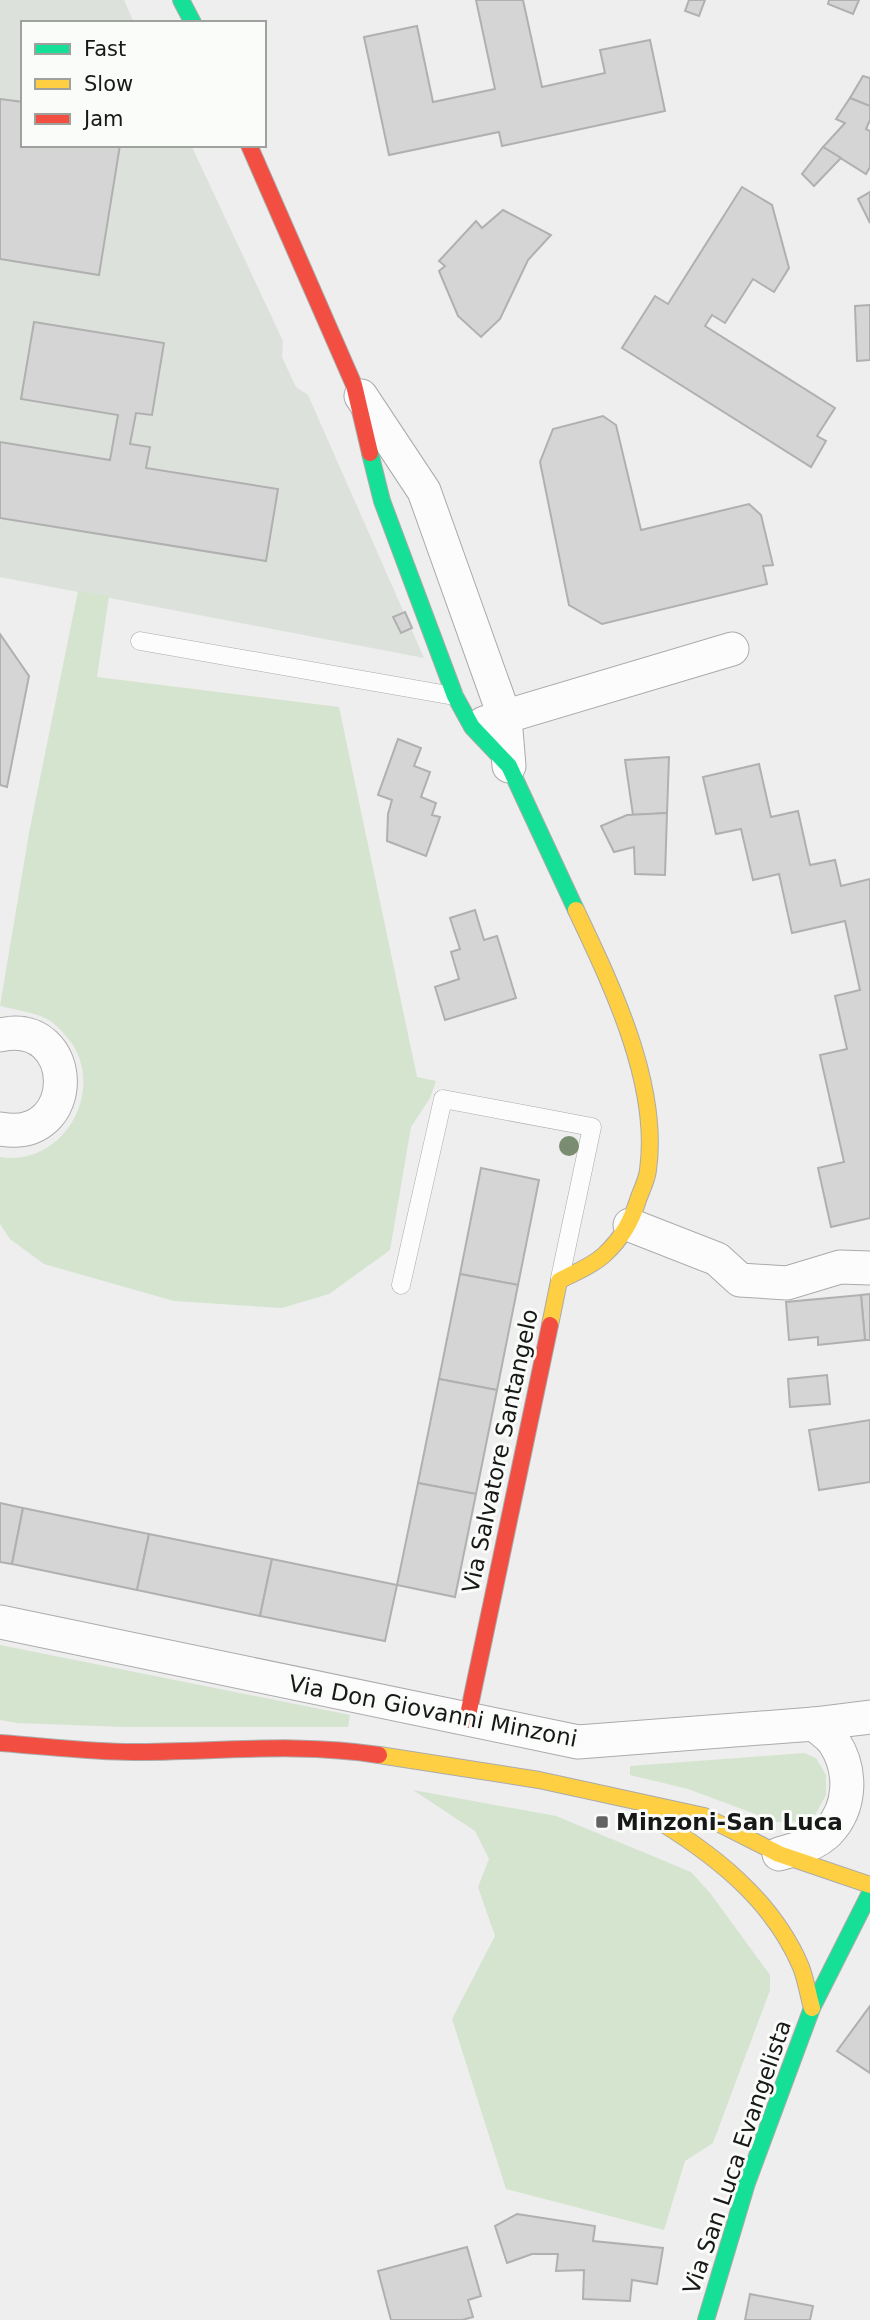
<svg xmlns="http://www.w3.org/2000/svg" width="870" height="2320" font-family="'DejaVu Sans',sans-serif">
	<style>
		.built { fill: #dde1dc }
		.green { fill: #d4e4cf }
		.building { fill: #d4d5d4; stroke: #b0b0b0; stroke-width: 2 }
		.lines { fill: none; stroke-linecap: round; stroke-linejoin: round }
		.lane-casing { stroke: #aaabaa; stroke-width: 19 }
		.street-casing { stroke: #aaabaa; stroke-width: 35 }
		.fast-casing { stroke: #aaabaa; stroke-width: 18 }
		.slow-casing { stroke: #aaabaa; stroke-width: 18 }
		.jam-casing { stroke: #aaabaa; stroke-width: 18 }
		.lane { stroke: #fcfcfc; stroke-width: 18 }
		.street { stroke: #fcfcfc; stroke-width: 33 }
		.fast { stroke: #16e098; stroke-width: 16 }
		.slow { stroke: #ffcf43; stroke-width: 16 }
		.jam { stroke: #f24e42; stroke-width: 16 }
		.tree { fill: #7a8d70 }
		.poi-dot { fill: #626362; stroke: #fafcf9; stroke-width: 2.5 }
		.labels { text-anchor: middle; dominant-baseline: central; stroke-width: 6; stroke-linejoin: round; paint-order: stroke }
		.street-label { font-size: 23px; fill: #171817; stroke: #fafcf9 }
		.poi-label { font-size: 23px; font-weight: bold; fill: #171817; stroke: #fafcf9; text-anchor: start }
	</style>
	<rect width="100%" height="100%" fill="#edeeed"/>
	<polygon class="built" points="0,0 124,0 134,23 23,23 23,145 191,145 283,341 282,357 288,370 296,387 308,395 424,658 0,577"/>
	<g class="green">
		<path d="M 78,591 L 109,596 L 97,677 L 339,707 L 417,1077 L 436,1081 L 430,1098 L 411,1127 L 390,1250 L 329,1294 L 282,1308 L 174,1301 L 44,1264 L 10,1239 L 0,1224 L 0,1157 C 61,1167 104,1096 73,1045 C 66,1036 57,1024 47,1019 C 33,1012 15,1010 0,1006 L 29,833 Z"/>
		<polygon points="0,1645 350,1715 348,1727 124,1727 17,1723 0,1720"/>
		<polygon points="804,1753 816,1758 826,1775 826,1795 815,1815 803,1821 777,1822 688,1789 630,1775 630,1766"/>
		<polygon points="413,1790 556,1816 691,1872 710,1893 770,1975 770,1990 713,2143 685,2161 664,2230 506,2189 452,2019 495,1936 478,1887 489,1859 475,1831"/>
	</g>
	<g class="building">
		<polygon points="476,0 523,0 542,87 605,73 600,50 650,40 665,111 502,146 499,132 389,155 364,37 417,26 433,102 495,89"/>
		<polygon points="689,0 705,0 699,16 685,11"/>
		<polygon points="829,0 859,0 853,14 828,4"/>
		<polygon points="863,76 870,78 870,106 850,98"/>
		<polygon points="850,98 870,106 870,120 866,129 870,131 870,167 866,174 823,147 845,123 836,119"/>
		<polygon points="0,99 23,102 23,145 120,145 99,275 0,259"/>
		<polygon points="823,147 841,158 814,186 802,174"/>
		<polygon points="742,187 772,205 789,268 774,292 753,279 725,323 712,315 705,326 835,408 817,436 826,441 811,467 622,348 655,296 668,304"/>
		<polygon points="870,192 870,223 858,199"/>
		<polygon points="503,210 551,235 528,260 500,319 481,337 458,316 439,271 445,266 439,261 476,221 482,228"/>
		<polygon points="870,305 870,360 857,361 855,306"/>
		<polygon points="34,322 164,343 152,415 136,413 130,444 150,447 146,468 278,489 266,561 0,518 0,442 110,460 118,415 21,399"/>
		<polygon points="603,416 616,425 641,530 749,504 761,515 773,565 763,566 767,584 602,624 569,605 540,462 553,429"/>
		<polygon points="405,612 412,628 401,633 393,617"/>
		<polygon points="0,634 29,676 7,787 0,785"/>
		<polygon points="398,739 421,748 414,766 430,772 421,797 436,803 432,815 440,817 426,856 387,841 388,814 392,800 378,795"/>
		<polygon points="669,757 667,813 633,815 625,760"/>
		<polygon points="759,764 771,817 798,811 810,865 835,860 841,886 870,879 870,1218 831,1227 818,1168 844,1162 820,1055 847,1049 835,996 860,990 845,921 792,933 779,874 753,880 741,829 716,834 703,777"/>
		<polygon points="667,813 665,875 635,874 634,847 614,852 601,826 627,815"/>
		<polygon points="475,910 484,940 497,936 516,998 445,1020 435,987 459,979 451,952 460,949 450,918"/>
		<polygon points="481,1168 539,1180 518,1285 460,1274"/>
		<polygon points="460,1274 518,1285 497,1390 439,1379"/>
		<polygon points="870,1294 870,1340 865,1340 861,1295"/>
		<polygon points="861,1295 865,1340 818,1345 818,1337 789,1340 786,1302"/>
		<polygon points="827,1375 830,1404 790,1407 788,1379"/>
		<polygon points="439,1379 497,1390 476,1494 418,1483"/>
		<polygon points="870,1420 870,1482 819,1490 809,1430"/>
		<polygon points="418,1483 476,1494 455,1597 397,1585"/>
		<polygon points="0,1503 23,1508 12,1564 0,1562"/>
		<polygon points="23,1508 149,1534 137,1590 12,1564"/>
		<polygon points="149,1534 272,1559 260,1616 137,1590"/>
		<polygon points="272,1559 397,1585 385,1641 260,1616"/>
		<polygon points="870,2006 870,2073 837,2051"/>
		<polygon points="517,2214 595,2226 593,2241 663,2248 657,2284 632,2280 630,2301 583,2299 584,2270 556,2271 558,2254 532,2254 507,2263 495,2226"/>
		<polygon points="467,2247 481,2296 468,2300 473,2317 462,2320 391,2320 378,2271"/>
		<polygon points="750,2294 813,2306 810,2320 745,2320"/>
	</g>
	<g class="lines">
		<g class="lane-casing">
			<g id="lane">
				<polyline points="140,641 454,696"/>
				<polyline points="401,1285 443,1099 592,1127 560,1278"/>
			</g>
		</g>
		<g class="street-casing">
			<g id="street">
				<polyline points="361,396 424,491 505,718 509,766"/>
				<polyline points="484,723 732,649"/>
				<path d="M 0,1035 C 79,1017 82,1144 0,1129"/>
				<polyline points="630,1225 717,1259 740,1280 787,1283 840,1267 870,1268"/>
				<polyline points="0,1622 578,1742 814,1724 870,1717"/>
				<path d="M 779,1854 C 796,1849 815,1845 828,1832 C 852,1807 852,1769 834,1742 C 829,1735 820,1729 814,1724"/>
			</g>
		</g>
		<g class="fast-casing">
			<g id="fast">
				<polyline points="181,0 193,23"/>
				<polyline points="370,453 382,501 455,696 472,727 509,766 576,910"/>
				<polyline points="706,2320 747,2183 812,2008 870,1893"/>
			</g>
		</g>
		<g class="slow-casing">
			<g id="slow">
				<path d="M 550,1325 L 559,1281 C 573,1273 593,1266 605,1254 C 622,1238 631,1222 638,1200 C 641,1191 647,1180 648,1170 C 660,1085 612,986 576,910"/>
				<polyline points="379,1755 539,1780 704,1816 779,1854 870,1885"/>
				<path d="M 647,1814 C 710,1851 772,1898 801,1967 C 806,1980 808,1994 812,2008"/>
			</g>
		</g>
		<g class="jam-casing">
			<g id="jam">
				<polyline points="249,145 354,385 370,453"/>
				<polyline points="467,1720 550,1325"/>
				<path d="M 0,1743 C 44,1746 89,1752 133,1752 C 215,1752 298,1742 379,1755"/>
			</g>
		</g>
		<use href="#lane" class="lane"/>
		<use href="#street" class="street"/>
		<use href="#fast" class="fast"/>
		<use href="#slow" class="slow"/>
		<use href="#jam" class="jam"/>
	</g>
	<circle class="tree" cx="569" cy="1146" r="10"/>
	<rect class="poi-dot" x="595" y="1815" width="14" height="14" rx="3.5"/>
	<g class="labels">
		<g class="street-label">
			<text transform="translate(500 1451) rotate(-78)">Via Salvatore Santangelo</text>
			<text transform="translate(433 1711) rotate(11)">Via Don Giovanni Minzoni</text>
			<text transform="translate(737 2157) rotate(-71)">Via San Luca Evangelista</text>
		</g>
		<g class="poi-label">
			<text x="616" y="1822">Minzoni-San Luca</text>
		</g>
	</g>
	<rect x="21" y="21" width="245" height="126" fill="#fafcf9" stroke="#9fa19f" stroke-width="2"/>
	<rect x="35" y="44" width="35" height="10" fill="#16e098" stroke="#9fa19f" stroke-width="2"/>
	<text x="84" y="56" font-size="21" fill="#171817">Fast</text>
	<rect x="35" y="79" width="35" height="10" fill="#ffcf43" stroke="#9fa19f" stroke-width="2"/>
	<text x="84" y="91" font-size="21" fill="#171817">Slow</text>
	<rect x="35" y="114" width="35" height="10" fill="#f24e42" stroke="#9fa19f" stroke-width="2"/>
	<text x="84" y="126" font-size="21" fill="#171817">Jam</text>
</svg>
